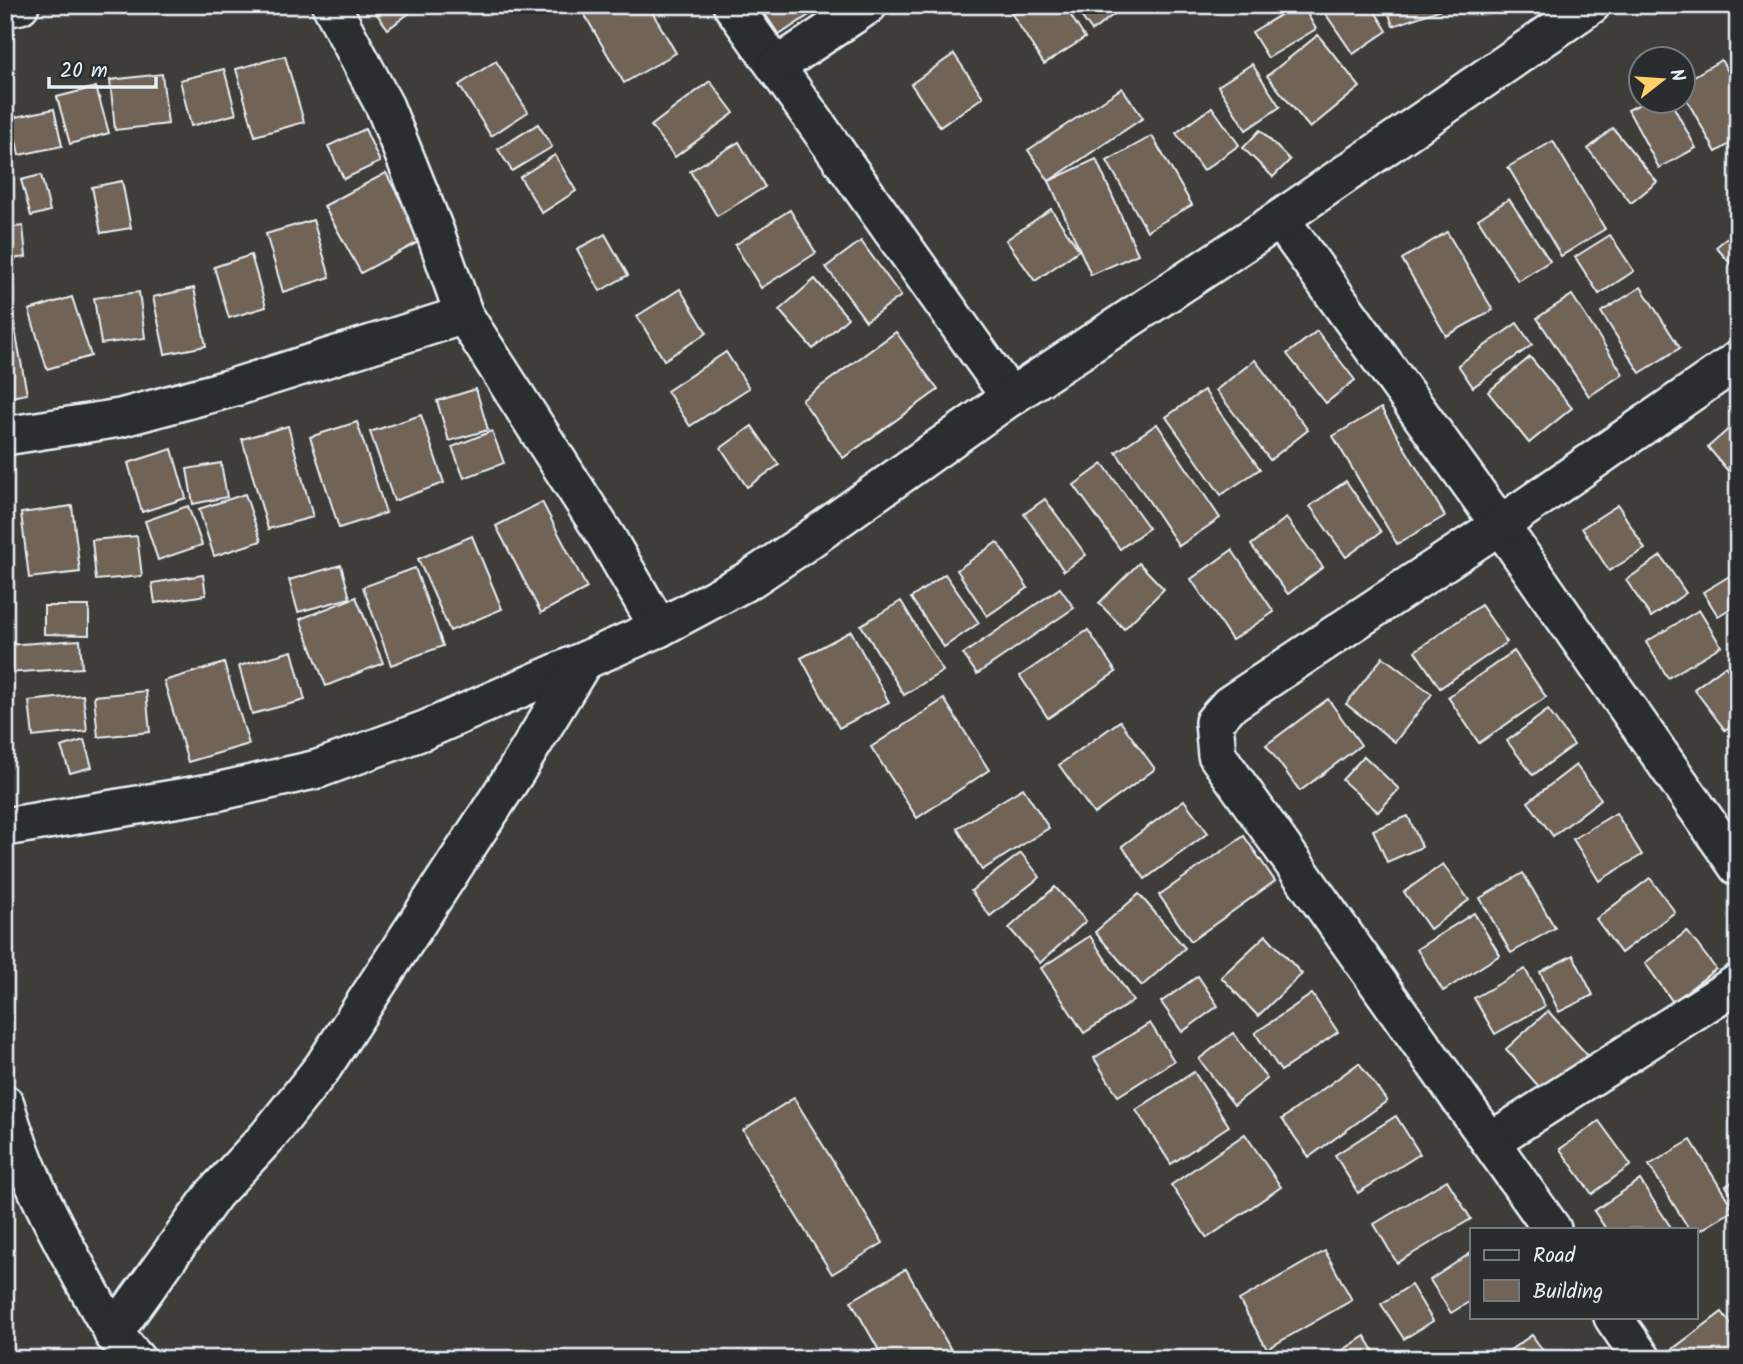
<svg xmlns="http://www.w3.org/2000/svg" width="1743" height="1364" font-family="Kalam,sans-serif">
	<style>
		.building { fill: #716357; stroke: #e8f1f8; stroke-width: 2 }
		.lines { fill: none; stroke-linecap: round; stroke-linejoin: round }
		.minor-casing { stroke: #e8f1f8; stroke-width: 42 }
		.minor { stroke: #2a2d2e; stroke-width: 37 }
	</style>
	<rect width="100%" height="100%" fill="#3f3d3a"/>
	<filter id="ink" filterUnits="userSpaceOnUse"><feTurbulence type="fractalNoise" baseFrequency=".0143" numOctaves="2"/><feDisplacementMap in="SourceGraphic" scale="14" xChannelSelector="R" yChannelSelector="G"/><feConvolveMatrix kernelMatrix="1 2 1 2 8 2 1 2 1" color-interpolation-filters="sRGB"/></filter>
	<g filter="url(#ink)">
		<g class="building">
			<polygon points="370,5 420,5 388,29"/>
			<polygon points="594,5 648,5 676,53 624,83 583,12"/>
			<polygon points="759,5 824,5 779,35"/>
			<polygon points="1012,5 1064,5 1085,38 1044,64 1008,8"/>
			<polygon points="1073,5 1126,5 1092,31"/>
			<polygon points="1297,5 1302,5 1316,29 1268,58 1252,32"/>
			<polygon points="1337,5 1371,5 1387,31 1353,54 1325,13"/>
			<polygon points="1386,5 1444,5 1445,8 1393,26"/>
			<polygon points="1318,35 1360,87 1310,128 1267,76"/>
			<polygon points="954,54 983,97 940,127 911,84"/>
			<polygon points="285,56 304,122 255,136 236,69"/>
			<polygon points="1721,60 1738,88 1738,139 1716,152 1684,95 1684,82"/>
			<polygon points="496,61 528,112 491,136 459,85"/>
			<polygon points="1252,64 1280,107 1246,130 1218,86"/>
			<polygon points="224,69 236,114 191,126 180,80"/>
			<polygon points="162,74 168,124 115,130 110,80"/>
			<polygon points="710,81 734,113 675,157 651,126"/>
			<polygon points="96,87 109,133 70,144 57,97"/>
			<polygon points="1122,88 1143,118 1049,181 1028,150"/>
			<polygon points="1644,102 1671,102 1696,148 1659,168 1628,110"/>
			<polygon points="1212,107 1239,145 1203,171 1176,133"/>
			<polygon points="54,109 62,146 19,155 11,118"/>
			<polygon points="538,124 552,147 512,171 498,149"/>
			<polygon points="1613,128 1657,182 1631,203 1588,149"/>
			<polygon points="365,129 380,162 344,179 328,146"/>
			<polygon points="1260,130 1290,160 1273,177 1243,148"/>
			<polygon points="1152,136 1192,205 1147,231 1107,161"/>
			<polygon points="1553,141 1605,229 1561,256 1508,167"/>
			<polygon points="739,142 765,187 717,216 690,171"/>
			<polygon points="555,155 576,191 542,213 520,177"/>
			<polygon points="1096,159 1138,254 1091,275 1049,181"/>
			<polygon points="386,173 422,240 361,273 324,206"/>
			<polygon points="41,175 50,211 31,216 21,180"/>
			<polygon points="122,181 131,228 101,233 92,187"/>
			<polygon points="1509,199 1550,261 1518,281 1478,219"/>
			<polygon points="1051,209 1079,250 1035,281 1006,240"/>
			<polygon points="790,210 816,253 761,288 735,245"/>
			<polygon points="313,220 330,277 283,292 266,234"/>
			<polygon points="23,226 26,257 5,260 5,228"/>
			<polygon points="1738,229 1738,272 1716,247"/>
			<polygon points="1447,232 1493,310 1446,336 1402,259"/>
			<polygon points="605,234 628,275 600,291 577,249"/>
			<polygon points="1610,235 1634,271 1599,294 1575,257"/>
			<polygon points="861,241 901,296 866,321 826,267"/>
			<polygon points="251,255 266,307 229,318 214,267"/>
			<polygon points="815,279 848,318 813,349 779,310"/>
			<polygon points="1641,287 1680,348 1640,373 1601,312"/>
			<polygon points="194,288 206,346 165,354 153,297"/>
			<polygon points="680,289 707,333 664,360 637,316"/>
			<polygon points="139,292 145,338 101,344 94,298"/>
			<polygon points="1572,295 1623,374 1589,396 1537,318"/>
			<polygon points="72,297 91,356 47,369 29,310"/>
			<polygon points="1517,323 1532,345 1473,387 1458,365"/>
			<polygon points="14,324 27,394 5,398 5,326"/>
			<polygon points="1317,331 1355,380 1326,403 1287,354"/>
			<polygon points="896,332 938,390 843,458 802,400"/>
			<polygon points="726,352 749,388 690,426 667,391"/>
			<polygon points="1530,357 1572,408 1529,443 1488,392"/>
			<polygon points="1255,360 1308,430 1270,460 1216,390"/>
			<polygon points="476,389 488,430 449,441 437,401"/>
			<polygon points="1204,390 1260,469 1221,495 1166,417"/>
			<polygon points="1381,408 1445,516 1397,544 1333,436"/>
			<polygon points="421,415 444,483 394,501 370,432"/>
			<polygon points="1738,421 1738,483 1708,447"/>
			<polygon points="357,422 386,513 339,528 310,437"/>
			<polygon points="1157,424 1220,518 1179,546 1116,452"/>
			<polygon points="288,426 313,517 268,529 242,439"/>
			<polygon points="752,426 779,465 747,487 721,448"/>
			<polygon points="492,431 504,463 464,478 452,447"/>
			<polygon points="172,449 186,498 142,512 128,463"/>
			<polygon points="221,463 227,497 193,504 187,469"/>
			<polygon points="1103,464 1149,528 1120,549 1074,485"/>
			<polygon points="1346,481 1381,532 1346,557 1310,506"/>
			<polygon points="245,494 261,541 214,556 199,509"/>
			<polygon points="1045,499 1086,555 1064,571 1024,514"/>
			<polygon points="542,502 587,588 541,613 496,526"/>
			<polygon points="1618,505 1645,549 1609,571 1582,528"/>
			<polygon points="72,506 80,572 29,578 21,513"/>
			<polygon points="188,506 202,545 158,560 145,521"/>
			<polygon points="1286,518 1323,567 1288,594 1251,545"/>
			<polygon points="137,536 142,576 96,580 92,540"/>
			<polygon points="472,536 502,609 450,631 418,559"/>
			<polygon points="5,542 12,543 7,599 5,599"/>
			<polygon points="997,542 1028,588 987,616 957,570"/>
			<polygon points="1232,550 1274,612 1232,640 1191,579"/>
			<polygon points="1661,556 1686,593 1651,617 1626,580"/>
			<polygon points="1139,563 1164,589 1124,629 1099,603"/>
			<polygon points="341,565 350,598 298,612 289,580"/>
			<polygon points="415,568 443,646 391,665 363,587"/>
			<polygon points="1738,571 1738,604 1718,616 1703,592"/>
			<polygon points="945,574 979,623 944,647 911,598"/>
			<polygon points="203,575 206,595 155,603 152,583"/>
			<polygon points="1060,588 1074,608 977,674 963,654"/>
			<polygon points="356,597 383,663 326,686 300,619"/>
			<polygon points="901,601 943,671 904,695 861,625"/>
			<polygon points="1481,605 1507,642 1440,688 1415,651"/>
			<polygon points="44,606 89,606 89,635 44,634"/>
			<polygon points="1699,610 1721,646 1668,678 1646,642"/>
			<polygon points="1088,630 1116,672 1048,718 1020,676"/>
			<polygon points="851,631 889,702 839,728 801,658"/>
			<polygon points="80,640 82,668 5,673 5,645"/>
			<polygon points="292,651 305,700 252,714 239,666"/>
			<polygon points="1514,651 1546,697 1479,743 1448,697"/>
			<polygon points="1383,657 1432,694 1395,742 1346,704"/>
			<polygon points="224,663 249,744 188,762 164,681"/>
			<polygon points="1725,666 1738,683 1738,720 1725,730 1694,689"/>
			<polygon points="146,691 150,732 98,737 94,696"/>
			<polygon points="83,695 87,731 33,737 29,701"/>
			<polygon points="944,699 989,770 917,818 871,747"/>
			<polygon points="1328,699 1361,745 1300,791 1266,745"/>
			<polygon points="5,704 9,768 5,768"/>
			<polygon points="1548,710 1574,745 1533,775 1507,741"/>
			<polygon points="1120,721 1155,769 1094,814 1059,765"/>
			<polygon points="84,740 92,767 70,773 61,747"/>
			<polygon points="1364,756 1399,789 1378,812 1342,780"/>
			<polygon points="1576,765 1601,799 1553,836 1528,802"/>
			<polygon points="1023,788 1049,828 982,870 957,828"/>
			<polygon points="1184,800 1208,833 1145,879 1122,846"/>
			<polygon points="1616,813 1642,855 1599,881 1573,839"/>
			<polygon points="1408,816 1422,847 1387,862 1373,830"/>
			<polygon points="1244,836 1275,881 1191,941 1159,895"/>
			<polygon points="1021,853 1040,877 990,916 971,891"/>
			<polygon points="1443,864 1469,900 1430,929 1404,892"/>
			<polygon points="1523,873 1555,928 1511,953 1480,898"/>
			<polygon points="1650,878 1675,912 1621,953 1596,919"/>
			<polygon points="1055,887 1086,921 1040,963 1009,928"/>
			<polygon points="1139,894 1185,948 1142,986 1095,932"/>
			<polygon points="1474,913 1500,955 1443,991 1417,949"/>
			<polygon points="1687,931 1716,969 1673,1002 1645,963"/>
			<polygon points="1266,935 1302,974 1258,1016 1221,977"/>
			<polygon points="1090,936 1133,1001 1084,1033 1041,968"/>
			<polygon points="1573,955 1593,995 1559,1012 1540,972"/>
			<polygon points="1525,969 1545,1006 1495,1034 1474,998"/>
			<polygon points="1198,976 1218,1006 1182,1032 1161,1002"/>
			<polygon points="1312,994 1338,1032 1281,1071 1255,1033"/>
			<polygon points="1548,1011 1590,1058 1548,1097 1506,1049"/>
			<polygon points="1150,1023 1174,1061 1118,1096 1094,1058"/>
			<polygon points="1233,1033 1267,1079 1234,1105 1199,1059"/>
			<polygon points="1359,1063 1387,1101 1309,1157 1282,1119"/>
			<polygon points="1194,1072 1229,1126 1171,1164 1136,1110"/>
			<polygon points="794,1098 883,1243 832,1274 743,1130"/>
			<polygon points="1396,1116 1420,1154 1358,1193 1335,1155"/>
			<polygon points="1599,1121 1631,1165 1592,1194 1560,1149"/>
			<polygon points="1245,1134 1281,1187 1207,1238 1171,1185"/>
			<polygon points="1691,1140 1734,1210 1696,1233 1696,1229 1689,1229 1649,1165"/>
			<polygon points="1738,1178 1738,1204 1726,1186"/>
			<polygon points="1447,1180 1471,1219 1397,1263 1374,1224"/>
			<polygon points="1640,1180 1672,1229 1606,1229 1594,1211"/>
			<polygon points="1325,1251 1352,1300 1267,1349 1239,1300"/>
			<polygon points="1472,1252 1472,1300 1451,1313 1430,1280"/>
			<polygon points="906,1269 956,1359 884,1359 851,1301"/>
			<polygon points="1411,1285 1433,1321 1404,1339 1381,1304"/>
			<polygon points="1722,1312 1738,1333 1738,1359 1676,1359 1670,1351"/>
			<polygon points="1532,1335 1549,1359 1497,1359"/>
			<polygon points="1365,1336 1379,1359 1329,1359"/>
		</g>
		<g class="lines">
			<g class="minor-casing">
				<g id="minor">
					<polyline points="331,5 385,107 435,232 464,315 607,538 659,628"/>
					<polyline points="732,5 1010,397"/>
					<polyline points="5,8 20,5"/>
					<polyline points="777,66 868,5"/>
					<polyline points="1280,219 1500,525 1738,867"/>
					<polyline points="5,436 120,418 235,387 464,315"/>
					<polyline points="5,827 216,792 318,769 425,730 659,628 749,580 803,544 1010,397 1280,219 1591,5"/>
					<path d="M 5,1104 C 21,1162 48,1215 77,1268 C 95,1301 110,1332 136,1359"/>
					<polyline points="1491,1141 1738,983"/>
					<polyline points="1552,1229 1217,755 1214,722 1229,705 1500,525 1738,360"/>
					<polyline points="1613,1317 1642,1359"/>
					<polyline points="113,1334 214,1194 268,1136 323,1067 515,773 581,665"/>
				</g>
			</g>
			<use href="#minor" class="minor"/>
		</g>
	</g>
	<rect width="1743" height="1364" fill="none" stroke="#2a2d2e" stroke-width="28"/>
	<rect x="14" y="14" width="1715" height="1336" fill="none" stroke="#e8f1f8" stroke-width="2.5" filter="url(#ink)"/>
	<rect x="1470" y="1228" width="228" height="91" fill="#2a2d2e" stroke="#767b7f" stroke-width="2"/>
	<rect x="1484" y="1250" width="35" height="10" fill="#2a2d2e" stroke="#767b7f" stroke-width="2"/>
	<text x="1533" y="1262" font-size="21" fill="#e8f1f8">Road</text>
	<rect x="1484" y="1280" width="35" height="21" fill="#716357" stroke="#767b7f" stroke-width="2"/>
	<text x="1533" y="1298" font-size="21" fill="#e8f1f8">Building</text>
	<g transform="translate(1662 80) rotate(73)"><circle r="33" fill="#2a2d2e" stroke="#767b7f" stroke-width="2"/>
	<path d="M0-5L12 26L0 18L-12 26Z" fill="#ffd166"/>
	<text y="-10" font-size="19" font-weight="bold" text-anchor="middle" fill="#e8f1f8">N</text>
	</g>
	<path d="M49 77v10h107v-10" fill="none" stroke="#e8f1f8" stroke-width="3.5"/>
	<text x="60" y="77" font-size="21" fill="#e8f1f8" stroke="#2a2d2e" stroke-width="5" paint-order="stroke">20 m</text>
</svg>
